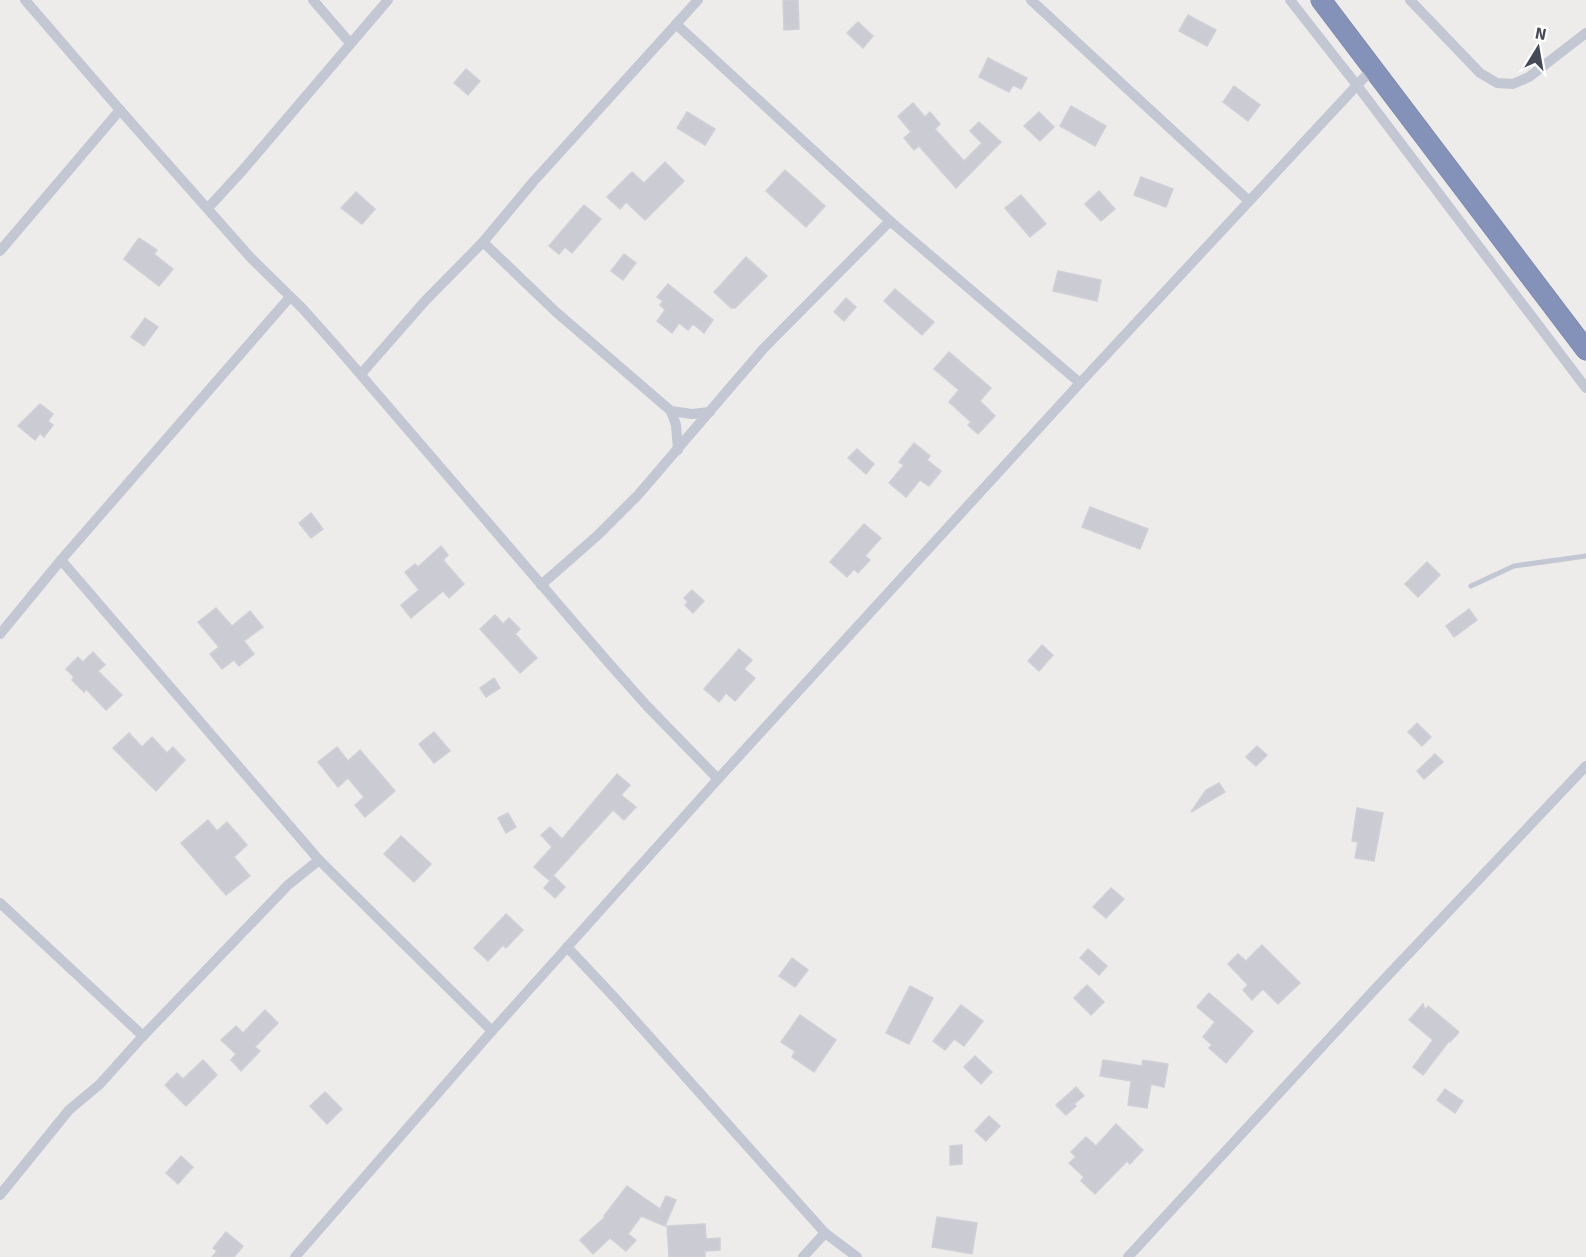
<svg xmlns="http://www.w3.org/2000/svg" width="1586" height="1257" font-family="Signika,sans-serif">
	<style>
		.building { fill: #cbccd3; stroke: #cfd0d7; stroke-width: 1.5 }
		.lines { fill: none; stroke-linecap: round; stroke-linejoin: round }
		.highway-casing { stroke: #707da5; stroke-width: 21 }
		.lane { stroke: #c2c7d3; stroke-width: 5 }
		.street { stroke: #c2c7d3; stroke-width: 10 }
		.highway { stroke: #8492b9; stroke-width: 20 }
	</style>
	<rect width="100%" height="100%" fill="#eeeceb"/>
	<g class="building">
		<polygon points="783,0 798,0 799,29 784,30"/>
		<polygon points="1188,15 1216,30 1207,46 1179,31"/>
		<polygon points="858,22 873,36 863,48 847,33"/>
		<polygon points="988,58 1027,78 1021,89 1013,85 1009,92 979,77"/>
		<polygon points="466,69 480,81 468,95 454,83"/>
		<polygon points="1234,86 1260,105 1248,121 1223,102"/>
		<polygon points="913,103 925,117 930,112 940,124 935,129 964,161 982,143 970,131 979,122 1001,142 956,188 919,146 914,150 904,138 911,132 898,116"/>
		<polygon points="1071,106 1106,126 1095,146 1060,126"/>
		<polygon points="687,112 715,129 705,145 677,128"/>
		<polygon points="1039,112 1054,127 1040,141 1024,126"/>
		<polygon points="665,162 684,181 645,220 626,202 620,209 607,197 632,172 644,183"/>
		<polygon points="785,170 825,206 806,227 766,191"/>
		<polygon points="1141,177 1173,189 1166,207 1134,195"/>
		<polygon points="1099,191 1115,209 1101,221 1085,204"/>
		<polygon points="356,192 375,209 362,224 341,208"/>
		<polygon points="1021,195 1046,224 1030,237 1005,208"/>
		<polygon points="584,205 601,219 572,253 565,247 559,254 549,246"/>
		<polygon points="139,238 157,250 154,254 173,269 159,286 124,259"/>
		<polygon points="624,254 636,263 623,280 611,271"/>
		<polygon points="746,257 767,276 735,308 731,308 714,292"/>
		<polygon points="1058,271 1101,280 1097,301 1053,291"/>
		<polygon points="668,284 713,320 704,333 693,324 688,330 679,323 672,333 657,321 665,310 660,305 663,301 657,297"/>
		<polygon points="895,289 934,322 922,335 884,301"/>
		<polygon points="846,298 856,307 844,321 834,312"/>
		<polygon points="145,318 158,327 144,346 131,337"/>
		<polygon points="949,352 991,388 980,401 995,416 978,434 968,425 971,422 949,402 959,390 934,369"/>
		<polygon points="40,404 53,414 48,421 53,425 44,437 40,433 35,440 18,426"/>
		<polygon points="914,443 930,456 927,460 941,471 929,486 920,480 906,497 889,483 904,465 899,462"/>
		<polygon points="857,449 874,464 866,474 848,458"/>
		<polygon points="1090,507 1148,529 1140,549 1082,527"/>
		<polygon points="311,513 323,529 311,538 299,523"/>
		<polygon points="864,524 881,538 865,556 870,560 858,573 854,569 847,577 830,562"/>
		<polygon points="441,546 448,555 443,560 464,584 449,598 443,591 411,618 401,605 419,590 405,572 415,564 418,567"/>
		<polygon points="1427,562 1440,575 1418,597 1405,584"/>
		<polygon points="692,590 704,601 693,613 685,605 688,602 684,598"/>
		<polygon points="216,608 232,626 250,611 263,627 244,641 254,654 239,666 234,660 222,669 210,654 219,647 198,622"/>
		<polygon points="1469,609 1477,620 1454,637 1446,626"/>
		<polygon points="495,615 503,624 509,618 520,629 515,634 537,658 520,673 480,629"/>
		<polygon points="1042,645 1053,655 1039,671 1028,661"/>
		<polygon points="739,649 752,660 744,669 755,678 735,701 726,693 719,702 704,689"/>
		<polygon points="93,652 105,665 98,671 122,695 106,710 86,689 84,692 72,680 74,677 66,669 78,657 83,662"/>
		<polygon points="494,678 500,688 486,697 480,688"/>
		<polygon points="1417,723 1431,737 1422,746 1408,732"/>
		<polygon points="434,732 450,751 434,763 419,744"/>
		<polygon points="129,733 142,747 152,737 167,753 173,747 185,760 156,791 113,748"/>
		<polygon points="1257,746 1267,755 1256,766 1246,757"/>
		<polygon points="337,747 348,761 360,750 395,791 365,817 355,805 364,797 348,778 338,787 318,762"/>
		<polygon points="1435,754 1443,762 1424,779 1417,771"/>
		<polygon points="617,774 630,785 621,795 636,807 624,820 613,810 549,880 534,867 552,847 541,835 550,827 562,839"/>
		<polygon points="1219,783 1225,792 1191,812 1206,790"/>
		<polygon points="1357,808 1383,813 1374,861 1355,858 1358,842 1352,841"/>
		<polygon points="508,813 516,827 506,833 498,818"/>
		<polygon points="208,820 217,831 227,822 247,845 234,857 250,876 226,895 181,843"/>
		<polygon points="401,836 431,864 414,882 384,854"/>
		<polygon points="554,876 565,887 555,898 544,888"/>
		<polygon points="1111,888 1124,899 1106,918 1093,907"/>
		<polygon points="506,914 523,930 506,948 503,945 488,961 474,948"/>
		<polygon points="1262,945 1300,983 1278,1004 1263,989 1252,1000 1243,990 1248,985 1228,964 1238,954 1246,961"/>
		<polygon points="1088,949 1107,966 1099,975 1080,958"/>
		<polygon points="792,958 808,970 795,987 779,976"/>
		<polygon points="1087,985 1104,1002 1091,1015 1074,998"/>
		<polygon points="910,986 933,998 909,1044 886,1033"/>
		<polygon points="1209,993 1253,1031 1226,1063 1209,1048 1212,1045 1203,1037 1215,1022 1197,1007"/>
		<polygon points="1423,1004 1425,1010 1428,1006 1459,1032 1450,1042 1449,1041 1423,1075 1413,1067 1433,1040 1409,1020"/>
		<polygon points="961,1005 983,1021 964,1046 954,1039 945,1050 933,1041"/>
		<polygon points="265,1010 278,1023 255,1047 260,1051 241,1071 231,1060 236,1054 221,1040 236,1026 243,1033"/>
		<polygon points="800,1015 836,1040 814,1072 792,1057 795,1051 781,1042"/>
		<polygon points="975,1056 992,1072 981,1084 964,1067"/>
		<polygon points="203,1060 217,1075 186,1106 165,1085 177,1073 183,1079"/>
		<polygon points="1103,1060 1142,1066 1143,1060 1168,1064 1164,1087 1151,1084 1147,1108 1128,1105 1131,1081 1100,1076"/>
		<polygon points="1076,1087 1084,1096 1074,1104 1076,1106 1066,1115 1056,1105"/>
		<polygon points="1445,1089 1463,1101 1455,1113 1437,1100"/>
		<polygon points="325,1092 342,1109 327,1124 310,1106"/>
		<polygon points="989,1116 1000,1126 986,1141 975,1131"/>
		<polygon points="1116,1124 1143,1150 1130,1164 1127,1161 1095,1194 1081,1181 1084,1177 1069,1163 1076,1157 1071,1152 1086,1137 1096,1146"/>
		<polygon points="962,1145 962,1164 950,1165 950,1146"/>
		<polygon points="181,1156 193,1167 178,1184 166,1173"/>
		<polygon points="627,1186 660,1209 666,1196 676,1200 665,1226 641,1216 628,1234 636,1240 626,1251 610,1238 593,1254 580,1240 605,1217 604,1216"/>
		<polygon points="937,1217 977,1223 972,1254 932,1247"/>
		<polygon points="705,1224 706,1239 720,1238 720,1250 705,1251 705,1257 669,1257 667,1226"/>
		<polygon points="226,1232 243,1246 234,1257 212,1257 217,1251 213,1248"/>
	</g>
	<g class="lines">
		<g class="highway-casing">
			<polyline id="highway" points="1321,0 1586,350"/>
		</g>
		<polyline class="lane" points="1471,586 1514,566 1586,556"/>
		<g class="street">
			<polyline points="25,0 120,110 251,258 303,309 336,346 607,661 647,706 718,779"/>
			<polyline points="313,0 350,43"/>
			<polyline points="1031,0 1249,201"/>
			<polyline points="1290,0 1356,84 1586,388"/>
			<polyline points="1410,0 1480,73 1497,83 1513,84 1529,77 1586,33"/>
			<polyline points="676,24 890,221 1080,383"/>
			<polyline points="208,208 242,171 388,0"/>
			<polyline points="483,242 556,312 671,411 692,414 710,412"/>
			<polyline points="0,251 120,110"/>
			<polyline points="361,374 425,301 483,242 533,182 698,0"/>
			<polyline points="671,411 676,425 678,450"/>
			<polyline points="61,560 319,860 492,1031"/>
			<polyline points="541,585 598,535 638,495 764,348 890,221"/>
			<polyline points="0,634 61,560 290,297"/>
			<polyline points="0,903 143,1036"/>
			<polyline points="567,947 615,998 825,1233 857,1257"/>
			<polyline points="0,1195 69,1110 100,1084 143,1036 288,885 319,860"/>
			<polyline points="295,1257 492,1031 718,779 1080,383 1373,68"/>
			<polyline points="803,1257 825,1233"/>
			<polyline points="1128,1257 1376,988 1586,766"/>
		</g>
		<use href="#highway" class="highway"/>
	</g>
	<g transform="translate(1538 48) rotate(11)" stroke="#ffffff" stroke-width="4.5" paint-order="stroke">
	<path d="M0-4.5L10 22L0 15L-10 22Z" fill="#454a58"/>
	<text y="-9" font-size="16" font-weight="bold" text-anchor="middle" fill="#454a58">N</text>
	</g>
</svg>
